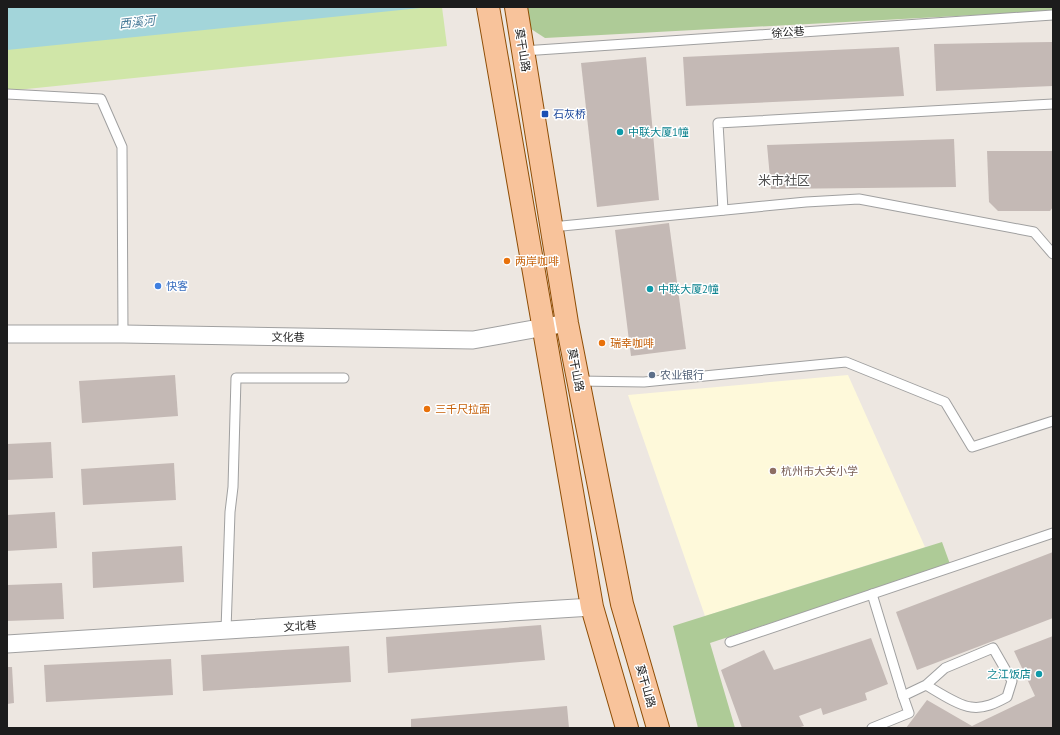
<svg xmlns="http://www.w3.org/2000/svg" width="1060" height="735" font-family="'PT Sans','Noto Sans SC',sans-serif">
	<style>
		.education { fill: #fef9da }
		.grass { fill: #d0e6a8 }
		.forest { fill: #aecb97 }
		.water { fill: #a3d5da }
		.building { fill: #c4b9b5 }
		.lines { fill: none; stroke-linecap: round; stroke-linejoin: round }
		.service-casing { stroke: #a0a0a0; stroke-width: 11 }
		.minor-casing { stroke: #a0a0a0; stroke-width: 19 }
		.primary-casing { stroke: #8e4d05; stroke-width: 24 }
		.service { stroke: #fff; stroke-width: 9 }
		.minor { stroke: #fff; stroke-width: 17 }
		.primary { stroke: #f8c39b; stroke-width: 22 }
		.transit-dot { fill: #1a4fb4; stroke: #fff; stroke-width: 1.5 }
		.culture-dot { fill: #0f9aa8; stroke: #fff; stroke-width: 1.5 }
		.food-dot { fill: #e8710a; stroke: #fff; stroke-width: 1.5 }
		.shop-dot { fill: #3f7fe0; stroke: #fff; stroke-width: 1.5 }
		.service-dot { fill: #5c6f8a; stroke: #fff; stroke-width: 1.5 }
		.education-dot { fill: #8d6e63; stroke: #fff; stroke-width: 1.5 }
		.labels { text-anchor: middle; dominant-baseline: central; stroke-width: 3; stroke-linejoin: round; paint-order: stroke }
		.street-label { font-size: 11px; fill: #1c1c1c; stroke: #fff }
		.transit-label { font-size: 11px; fill: #164399; stroke: #fff; text-anchor: start }
		.culture-label { font-size: 11px; fill: #0d838f; stroke: #fff; text-anchor: start }
		.food-label { font-size: 11px; fill: #c56008; stroke: #fff; text-anchor: start }
		.shop-label { font-size: 11px; fill: #366cbe; stroke: #fff; text-anchor: start }
		.service-label { font-size: 11px; fill: #4e5e75; stroke: #fff; text-anchor: start }
		.education-label { font-size: 11px; fill: #785e54; stroke: #fff; text-anchor: start }
		.water-label { font-size: 12px; font-style: italic; fill: #467b98; stroke: #fff }
		.quarter-label { font-size: 13px; fill: #4f4f4f; stroke: #fff }
	</style>
	<rect width="100%" height="100%" fill="#ede7e1"/>
	<polygon class="education" points="848,375 925,547 705,616 628,395"/>
	<polygon class="grass" points="7,7 442,7 447,46 7,91"/>
	<g class="forest">
		<polygon points="525,7 1053,7 1053,11 545,38 528,27"/>
		<polygon points="942,542 950,564 710,643 735,728 698,728 673,626"/>
	</g>
	<polygon class="water" points="7,7 430,7 7,50"/>
	<g class="building">
		<polygon points="1053,42 1053,86 936,91 934,44"/>
		<polygon points="899,47 904,96 686,106 683,57"/>
		<polygon points="646,57 659,200 597,207 581,63"/>
		<polygon points="954,139 956,187 771,189 767,145"/>
		<polygon points="987,151 1053,151 1053,207 1050,211 998,211 989,202"/>
		<polygon points="669,223 686,349 631,356 615,230"/>
		<polygon points="175,375 178,416 82,423 79,381"/>
		<polygon points="51,442 53,478 7,480 7,444"/>
		<polygon points="174,463 176,500 83,505 81,469"/>
		<polygon points="55,512 57,548 7,551 7,515"/>
		<polygon points="182,546 184,582 93,588 92,552"/>
		<polygon points="1053,552 1053,618 917,670 896,612"/>
		<polygon points="62,583 64,619 7,621 7,585"/>
		<polygon points="541,625 545,660 388,673 386,637"/>
		<polygon points="1053,636 1053,728 906,728 927,700 972,726 1035,696 1014,651"/>
		<polygon points="871,638 888,684 865,693 867,700 823,715 821,708 799,716 804,726 797,728 742,728 721,670 764,650 774,670"/>
		<polygon points="349,646 351,682 203,691 201,655"/>
		<polygon points="171,659 173,695 46,702 44,665"/>
		<polygon points="7,667 12,667 14,703 7,704"/>
		<polygon points="567,706 569,728 411,728 411,719"/>
	</g>
	<g class="lines">
		<g class="service-casing">
			<g id="service">
				<polyline points="523,51 1053,15"/>
				<polyline points="7,94 101,99 122,147 123,334"/>
				<polyline points="723,210 718,123 1053,104"/>
				<polyline points="552,227 806,202 859,199 1034,232 1053,254"/>
				<polyline points="578,381 644,382 846,362 945,402 972,447 1053,421"/>
				<polyline points="872,594 903,696"/>
				<polyline points="226,630 230,512 233,487 236,378 344,378"/>
				<polyline points="730,642 1053,533"/>
				<path d="M 872,728 L 909,713 L 903,696 L 926,685 C 938,692 959,706 971,707 C 984,709 996,703 1007,697 L 1012,681 L 993,648 L 945,668 L 926,685"/>
			</g>
		</g>
		<g class="minor-casing">
			<g id="minor">
				<polyline points="7,334 123,334 473,340 567,323"/>
				<polyline points="7,644 592,607"/>
			</g>
		</g>
		<g class="primary-casing">
			<g id="primary">
				<polyline points="488,7 592,607 627,728"/>
				<polyline points="516,7 567,323 622,604 658,728"/>
			</g>
		</g>
		<use href="#service" class="service"/>
		<use href="#minor" class="minor"/>
		<use href="#primary" class="primary"/>
	</g>
	<rect class="transit-dot" x="541" y="110" width="8" height="8" rx="2"/>
	<g class="culture-dot">
		<circle cx="620" cy="132" r="4"/>
		<circle cx="650" cy="289" r="4"/>
		<circle cx="1039" cy="674" r="4"/>
	</g>
	<g class="food-dot">
		<circle cx="507" cy="261" r="4"/>
		<circle cx="602" cy="343" r="4"/>
		<circle cx="427" cy="409" r="4"/>
	</g>
	<circle class="shop-dot" cx="158" cy="286" r="4"/>
	<circle class="service-dot" cx="652" cy="375" r="4"/>
	<circle class="education-dot" cx="773" cy="471" r="4"/>
	<g class="labels">
		<g class="street-label">
			<text transform="translate(788 32) rotate(-4)">徐公巷</text>
			<text transform="translate(523 50) rotate(81)">莫干山路</text>
			<text transform="translate(288 337) rotate(1)">文化巷</text>
			<text transform="translate(576 370) rotate(79)">莫干山路</text>
			<text transform="translate(300 626) rotate(-4)">文北巷</text>
			<text transform="translate(646 686) rotate(74)">莫干山路</text>
		</g>
		<g class="transit-label">
			<text x="553" y="114">石灰桥</text>
		</g>
		<g class="culture-label">
			<text x="628" y="132">中联大厦1幢</text>
			<text x="658" y="289">中联大厦2幢</text>
			<text x="1031" y="674" text-anchor="end">之江饭店</text>
		</g>
		<g class="food-label">
			<text x="515" y="261">两岸咖啡</text>
			<text x="610" y="343">瑞幸咖啡</text>
			<text x="435" y="409">三千尺拉面</text>
		</g>
		<g class="shop-label">
			<text x="166" y="286">快客</text>
		</g>
		<g class="service-label">
			<text x="660" y="375">农业银行</text>
		</g>
		<g class="education-label">
			<text x="781" y="471">杭州市大关小学</text>
		</g>
		<g class="water-label">
			<text transform="translate(137 22) rotate(-6)">西溪河</text>
		</g>
		<g class="quarter-label">
			<text x="784" y="180">米市社区</text>
		</g>
	</g>
	<rect width="1060" height="735" fill="none" stroke="#1c1c1c" stroke-width="16"/>
</svg>
